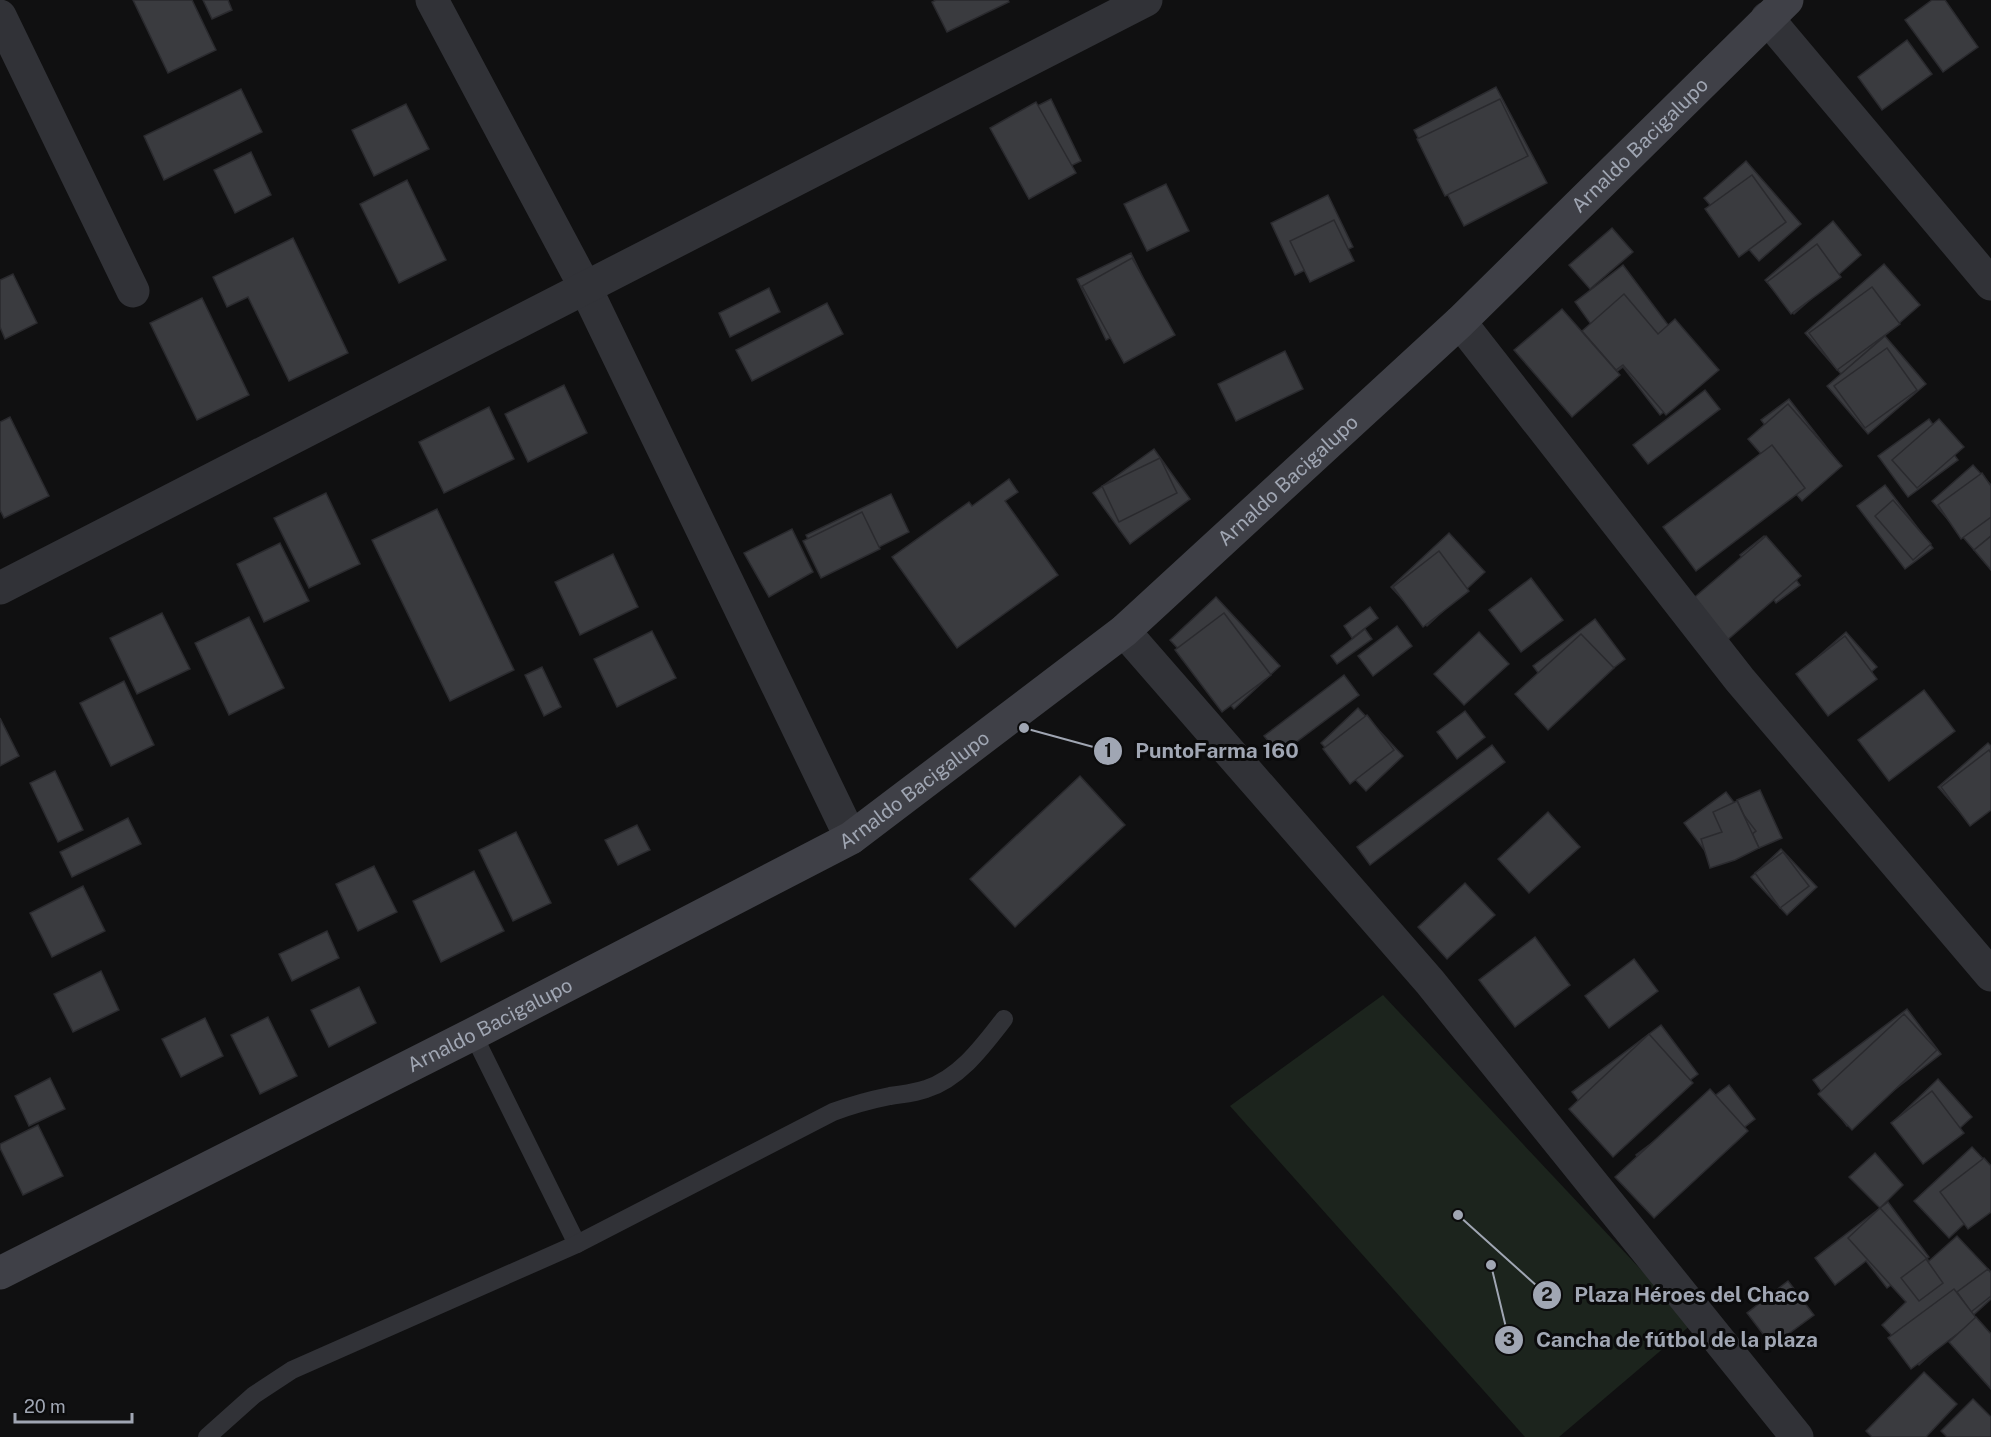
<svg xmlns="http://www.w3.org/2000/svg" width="1991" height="1437" font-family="'Public Sans',sans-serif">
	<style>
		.green { fill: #1c241d }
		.building { fill: #3a3b3f; stroke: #2a2a2e; stroke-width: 1.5 }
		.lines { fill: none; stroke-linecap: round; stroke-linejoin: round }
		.lane { stroke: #313237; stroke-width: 18 }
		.street { stroke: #313237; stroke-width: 33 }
		.secondary { stroke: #3f4047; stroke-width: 33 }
		.labels { text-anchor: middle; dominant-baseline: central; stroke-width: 6; stroke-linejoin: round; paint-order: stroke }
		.street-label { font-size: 20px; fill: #a0a6b3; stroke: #0b0b0c }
		.leader { fill: none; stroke: #a0a6b3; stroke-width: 2 }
		.callout-dot { fill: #a0a6b3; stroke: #0b0b0c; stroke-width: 2 }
		.mark-label { font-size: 18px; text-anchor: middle; font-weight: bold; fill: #111 }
		.callout-label { font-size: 21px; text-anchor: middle; font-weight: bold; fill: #a0a6b3; stroke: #0b0b0c; stroke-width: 6; stroke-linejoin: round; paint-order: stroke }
	</style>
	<rect width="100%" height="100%" fill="#101011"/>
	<polygon class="green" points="1383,995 1692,1324 1559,1437 1525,1437 1230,1106"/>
	<g class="building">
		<polygon points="133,0 192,0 216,50 168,73"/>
		<polygon points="203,0 228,0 232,10 212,19"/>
		<polygon points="936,0 1008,0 1009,2 947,32 932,2"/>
		<polygon points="1932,0 1945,0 1978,47 1943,72 1905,20"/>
		<polygon points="1907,40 1932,74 1882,110 1858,77"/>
		<polygon points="1496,87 1547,183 1464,226 1414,130"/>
		<polygon points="241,89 262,132 164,180 144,136"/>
		<polygon points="1051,99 1081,161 1027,187 997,126"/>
		<polygon points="1500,99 1528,156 1445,196 1417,139"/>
		<polygon points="1036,102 1076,173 1029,199 990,128"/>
		<polygon points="406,104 429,149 374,176 352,130"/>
		<polygon points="251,152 271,195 235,213 214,170"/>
		<polygon points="1746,161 1801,224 1759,261 1704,198"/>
		<polygon points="1752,175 1786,222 1739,257 1705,209"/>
		<polygon points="407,180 446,260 399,283 360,204"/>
		<polygon points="1166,184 1189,231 1147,251 1124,204"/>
		<polygon points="1328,195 1353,247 1295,275 1271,223"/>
		<polygon points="1334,220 1354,261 1310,282 1290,241"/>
		<polygon points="1833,221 1861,255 1794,314 1765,280"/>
		<polygon points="1612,228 1633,252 1590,289 1569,265"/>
		<polygon points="293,238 348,353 289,381 248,297 227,307 213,277"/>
		<polygon points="1817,244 1841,277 1791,314 1767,282"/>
		<polygon points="1131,253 1160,313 1106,340 1077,279"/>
		<polygon points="1132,258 1175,335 1124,363 1082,286"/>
		<polygon points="1884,264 1920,305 1841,374 1805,333"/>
		<polygon points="1623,265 1708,378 1660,415 1623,367 1567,410 1536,370 1593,327 1575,302"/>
		<polygon points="13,274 37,323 5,339 0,327 0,280"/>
		<polygon points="1872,287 1900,324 1837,370 1809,333"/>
		<polygon points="769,288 780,312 730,337 719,313"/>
		<polygon points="1624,294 1658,334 1675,319 1719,370 1666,415 1623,365 1616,370 1582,331"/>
		<polygon points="202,298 249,395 197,420 150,323"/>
		<polygon points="827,303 843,334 752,381 736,350"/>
		<polygon points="1562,309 1620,375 1572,417 1514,350"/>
		<polygon points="1885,336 1926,384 1868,434 1827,386"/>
		<polygon points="1887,348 1917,390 1865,428 1834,386"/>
		<polygon points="1285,351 1303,389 1236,421 1218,384"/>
		<polygon points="564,385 587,433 528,462 505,414"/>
		<polygon points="1705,390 1720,409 1648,464 1633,445"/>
		<polygon points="1789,399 1838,462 1809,484 1761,420"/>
		<polygon points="1788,404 1842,466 1802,501 1748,439"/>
		<polygon points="489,407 514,459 444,493 419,442"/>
		<polygon points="10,417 49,496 4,518 0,510 0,422"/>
		<polygon points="1929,419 1958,460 1908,497 1878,456"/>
		<polygon points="1939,419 1964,447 1917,488 1892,460"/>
		<polygon points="1772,445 1805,488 1696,571 1663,527"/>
		<polygon points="1154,449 1190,499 1130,544 1093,493"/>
		<polygon points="1160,458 1177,493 1119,522 1102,486"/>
		<polygon points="1973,465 1991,485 1991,536 1974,550 1932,501"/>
		<polygon points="1982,473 1991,486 1991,517 1961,539 1938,505"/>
		<polygon points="1009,479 1018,492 1005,501 1058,575 957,648 892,557 969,502 972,506"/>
		<polygon points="1885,485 1933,548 1905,569 1857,506"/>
		<polygon points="326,493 360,564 309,588 274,518"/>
		<polygon points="891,494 909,532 825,574 806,535"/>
		<polygon points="1893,500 1931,544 1913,560 1875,516"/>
		<polygon points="437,509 514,670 450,701 372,540"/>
		<polygon points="862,512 880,549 821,578 803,541"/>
		<polygon points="792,529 813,572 769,597 744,553"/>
		<polygon points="1449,533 1485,572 1427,626 1391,587"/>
		<polygon points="1764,536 1800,585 1776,603 1740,555"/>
		<polygon points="1766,536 1801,576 1724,643 1689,602"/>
		<polygon points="1991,536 1991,570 1974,550"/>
		<polygon points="280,543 309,601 264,622 237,564"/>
		<polygon points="1439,551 1469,591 1423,627 1393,587"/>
		<polygon points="613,554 638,607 580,635 555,582"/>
		<polygon points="1531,578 1563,620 1521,652 1489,610"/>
		<polygon points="1216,597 1280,666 1234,709 1170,640"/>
		<polygon points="1370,607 1378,618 1352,638 1344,626"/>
		<polygon points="162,613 190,669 137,694 110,638"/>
		<polygon points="1224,613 1271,675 1222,712 1175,650"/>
		<polygon points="249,617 284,688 229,715 195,643"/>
		<polygon points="1595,619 1625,659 1563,707 1533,666"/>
		<polygon points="1397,626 1412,646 1373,676 1358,656"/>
		<polygon points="1365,629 1372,639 1337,664 1331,656"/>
		<polygon points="652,631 676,678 617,707 594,659"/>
		<polygon points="1479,632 1509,664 1464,705 1434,674"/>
		<polygon points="1846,632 1877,667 1830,708 1799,673"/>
		<polygon points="1581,634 1614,668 1548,730 1515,694"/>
		<polygon points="1845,636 1877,679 1828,716 1796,674"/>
		<polygon points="542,667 561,707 544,716 525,675"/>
		<polygon points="1344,675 1359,695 1279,755 1264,736"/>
		<polygon points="124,681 154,745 111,766 80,703"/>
		<polygon points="1924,690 1955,731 1889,781 1858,740"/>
		<polygon points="1358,708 1403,756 1366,791 1321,743"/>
		<polygon points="1465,711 1485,737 1457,759 1437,732"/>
		<polygon points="1367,715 1394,750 1350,784 1323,749"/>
		<polygon points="0,718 19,756 0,766"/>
		<polygon points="1988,743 1991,746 1991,808 1971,825 1938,787"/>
		<polygon points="1492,745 1505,762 1370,865 1357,847"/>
		<polygon points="1989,750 1991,753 1991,810 1970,826 1941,787"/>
		<polygon points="55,771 83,830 58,842 30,783"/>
		<polygon points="1080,776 1125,825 1015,927 970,879"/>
		<polygon points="1760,790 1782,838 1759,848 1737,800"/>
		<polygon points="1726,792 1756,831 1714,863 1684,823"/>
		<polygon points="1737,801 1759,848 1735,860 1710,868 1701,839 1722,832 1713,812"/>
		<polygon points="1548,812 1580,847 1529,893 1498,859"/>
		<polygon points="128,818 141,844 72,877 60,852"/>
		<polygon points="637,825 650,850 618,865 605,840"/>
		<polygon points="516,832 551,903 513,921 479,850"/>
		<polygon points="1781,849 1817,887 1787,915 1751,877"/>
		<polygon points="1783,852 1809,886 1780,908 1755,873"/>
		<polygon points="374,866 397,912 358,931 336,884"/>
		<polygon points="474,871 504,931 441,962 413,901"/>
		<polygon points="1465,883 1495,915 1447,959 1418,927"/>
		<polygon points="83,886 105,931 52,957 30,913"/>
		<polygon points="327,931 339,958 292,981 279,954"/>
		<polygon points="1535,937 1570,985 1515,1027 1479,980"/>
		<polygon points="1634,959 1658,991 1609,1028 1585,996"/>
		<polygon points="101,971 119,1010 73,1032 54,994"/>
		<polygon points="359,987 376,1023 329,1047 311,1010"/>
		<polygon points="1907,1009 1941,1054 1847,1126 1813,1080"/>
		<polygon points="1904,1014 1937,1050 1852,1130 1818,1094"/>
		<polygon points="268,1017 297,1076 260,1094 231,1035"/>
		<polygon points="205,1018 223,1056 181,1077 162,1039"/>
		<polygon points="1661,1025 1698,1074 1610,1142 1572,1092"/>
		<polygon points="1649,1034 1693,1083 1613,1157 1569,1109"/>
		<polygon points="50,1078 65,1109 29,1126 15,1096"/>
		<polygon points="1938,1079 1972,1117 1927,1158 1893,1122"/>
		<polygon points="1729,1085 1755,1119 1662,1190 1636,1155"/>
		<polygon points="1710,1089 1748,1131 1654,1218 1615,1177"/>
		<polygon points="1932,1091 1964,1133 1923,1164 1891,1123"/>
		<polygon points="38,1125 63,1176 23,1195 0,1148 0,1144"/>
		<polygon points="1972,1147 1991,1167 1991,1199 1949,1238 1914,1201"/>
		<polygon points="1875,1153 1903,1185 1880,1208 1849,1177"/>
		<polygon points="1984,1158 1991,1166 1991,1212 1968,1229 1940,1192"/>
		<polygon points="1888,1202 1929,1257 1887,1288 1866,1261 1835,1285 1815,1258"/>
		<polygon points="1880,1208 1929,1261 1957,1236 1991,1272 1991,1299 1919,1365 1882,1325 1906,1302 1848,1238"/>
		<polygon points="1926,1259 1943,1283 1919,1301 1901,1278"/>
		<polygon points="1988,1269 1991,1273 1991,1296 1971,1312 1957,1292"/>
		<polygon points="1788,1281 1814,1315 1772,1346 1747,1313"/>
		<polygon points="1954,1289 1977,1319 1911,1369 1888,1338"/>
		<polygon points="1976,1317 1991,1334 1991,1389 1949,1342"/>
		<polygon points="1924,1372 1957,1404 1926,1437 1872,1437 1866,1431"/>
		<polygon points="1973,1399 1991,1417 1991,1437 1947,1437 1941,1431"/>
	</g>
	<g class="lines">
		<g class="lane">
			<polyline points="473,1034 577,1244"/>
			<path d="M 207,1437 L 254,1395 L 292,1370 L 577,1244 L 833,1112 C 852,1105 870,1100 890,1096 C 902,1094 915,1093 926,1089 C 960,1078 983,1046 1004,1019"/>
		</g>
		<g class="street">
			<polyline points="432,0 585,287 851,838"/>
			<polyline points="0,16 133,291"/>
			<polyline points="1767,18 1991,284"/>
			<polyline points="1460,322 1740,680 1991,975"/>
			<polyline points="0,588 1146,0"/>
			<polyline points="1124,631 1430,982 1797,1437"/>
		</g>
		<path class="secondary" id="s1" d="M 0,1273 L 473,1034 L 851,838 L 1124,631 L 1460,322 L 1787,0"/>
	</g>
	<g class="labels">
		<g class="street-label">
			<text stroke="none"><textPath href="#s1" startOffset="2007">Arnaldo Bacigalupo</textPath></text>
			<text stroke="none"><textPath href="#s1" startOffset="1521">Arnaldo Bacigalupo</textPath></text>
			<text stroke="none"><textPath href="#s1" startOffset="1035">Arnaldo Bacigalupo</textPath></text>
			<text stroke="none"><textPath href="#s1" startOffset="549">Arnaldo Bacigalupo</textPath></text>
		</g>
	</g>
	<path class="leader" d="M1024 728L1108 751M1458 1215L1547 1295M1491 1265L1509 1340"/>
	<g class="callout-dot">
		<circle cx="1024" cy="728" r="6"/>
		<circle cx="1458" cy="1215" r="6"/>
		<circle cx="1491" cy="1265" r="6"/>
		<circle cx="1108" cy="751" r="15"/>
		<circle cx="1547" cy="1295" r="15"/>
		<circle cx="1509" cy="1340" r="15"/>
	</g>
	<g class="mark-label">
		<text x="1108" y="757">1</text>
		<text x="1547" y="1301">2</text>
		<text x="1509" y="1346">3</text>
	</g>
	<g class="callout-label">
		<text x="1217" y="758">PuntoFarma 160</text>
		<text x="1692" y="1302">Plaza Héroes del Chaco</text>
		<text x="1677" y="1347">Cancha de fútbol de la plaza</text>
	</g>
	<path d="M15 1413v9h117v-9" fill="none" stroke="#a0a6b3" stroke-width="3"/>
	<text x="24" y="1413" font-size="18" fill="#a0a6b3" stroke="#0b0b0c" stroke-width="4.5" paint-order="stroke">20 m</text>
</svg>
